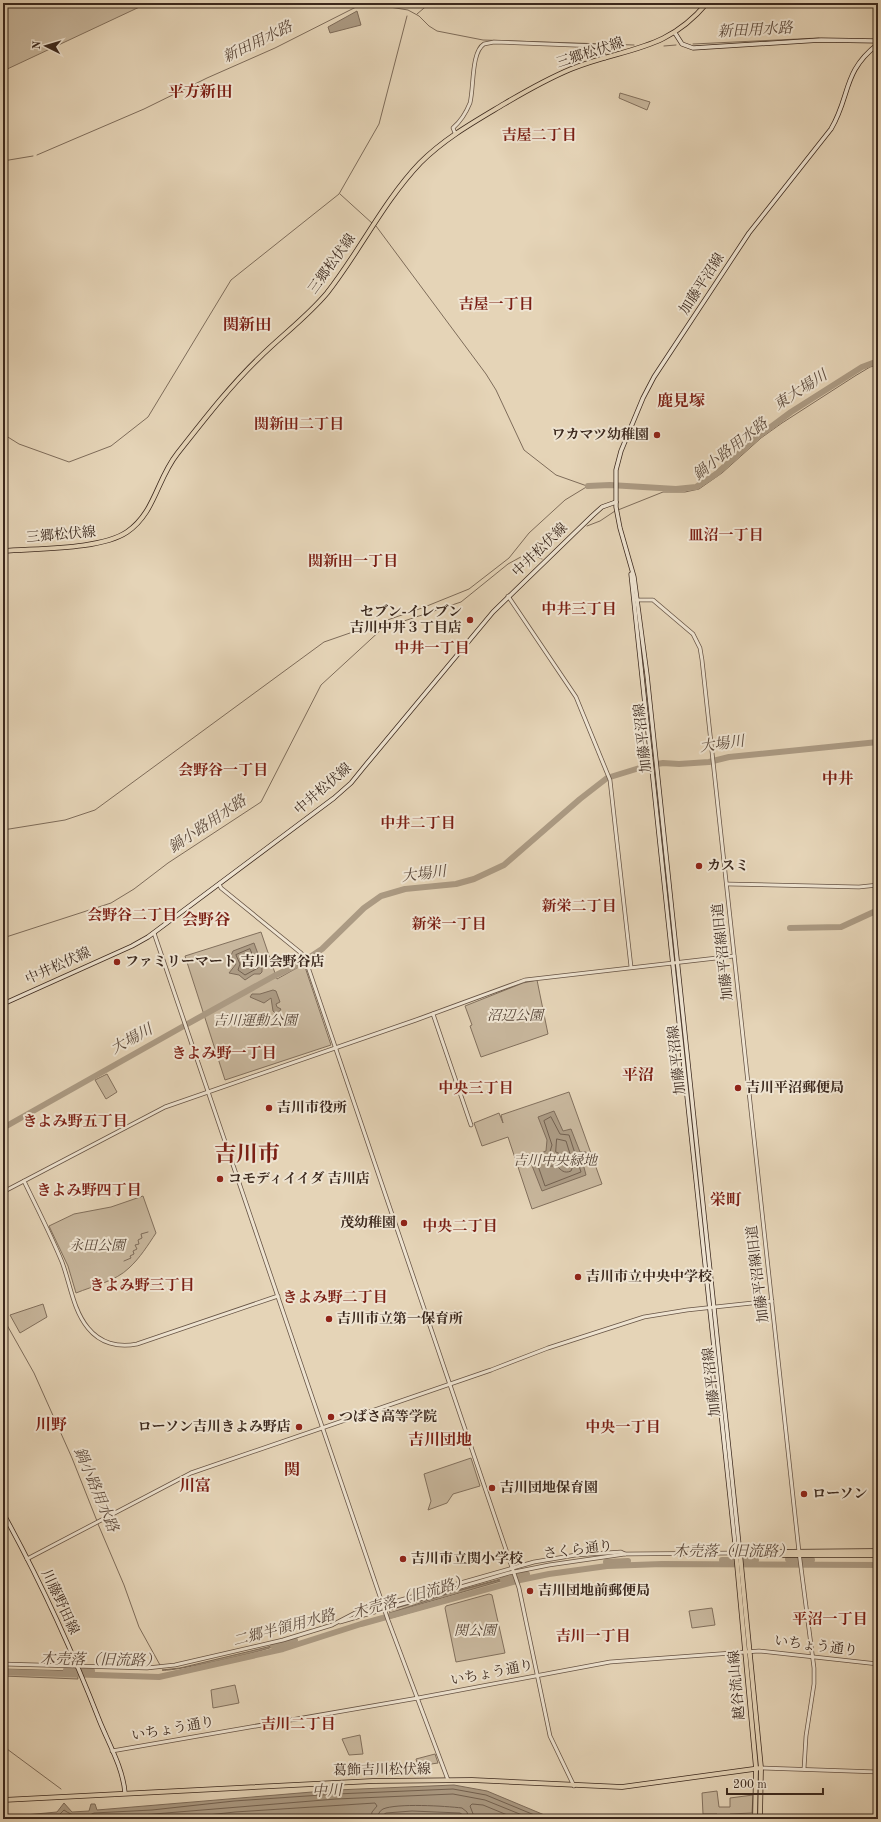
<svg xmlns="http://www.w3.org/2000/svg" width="881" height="1822" font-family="'Old Standard TT','Noto Serif JP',serif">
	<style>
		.green { fill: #c8b79d; stroke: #82705d }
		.water { fill: #ab9a83; stroke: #7e6c5a }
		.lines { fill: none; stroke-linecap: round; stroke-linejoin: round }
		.shore { stroke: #736150; stroke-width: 1 }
		.stream { stroke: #7e6c5a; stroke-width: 1 }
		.river { stroke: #ab9a83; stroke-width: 6 }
		.tertiary-casing { stroke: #665344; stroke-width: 4.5 }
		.secondary-casing { stroke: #3b281d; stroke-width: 5 }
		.primary-casing { stroke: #3b281d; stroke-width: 5.5 }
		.tertiary { stroke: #eee3d0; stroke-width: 3 }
		.secondary { stroke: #eee3d0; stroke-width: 3.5 }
		.primary { stroke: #e5d4b7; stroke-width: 4 }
		.poi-dot { fill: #8f2418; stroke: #eee3d0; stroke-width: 1.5 }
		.labels { text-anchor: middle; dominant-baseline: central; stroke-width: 4; stroke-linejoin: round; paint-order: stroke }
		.street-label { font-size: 14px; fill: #3b281d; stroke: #eee3d0 }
		.poi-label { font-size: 14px; font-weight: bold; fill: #3b281d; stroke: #eee3d0; text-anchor: start }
		.park-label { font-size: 14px; font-style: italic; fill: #574537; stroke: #eee3d0 }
		.water-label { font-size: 15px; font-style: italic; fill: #5d4a3c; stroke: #eee3d0 }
		.neighbourhood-label { font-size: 15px; font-weight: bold; fill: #7a1f14; stroke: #eee3d0 }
		.quarter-label { font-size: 16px; font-weight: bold; fill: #7a1f14; stroke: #eee3d0 }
		.town-label { font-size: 22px; font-weight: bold; fill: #7a1f14; stroke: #eee3d0 }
	</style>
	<rect width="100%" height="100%" fill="#e5d4b7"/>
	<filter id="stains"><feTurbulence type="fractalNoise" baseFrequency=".005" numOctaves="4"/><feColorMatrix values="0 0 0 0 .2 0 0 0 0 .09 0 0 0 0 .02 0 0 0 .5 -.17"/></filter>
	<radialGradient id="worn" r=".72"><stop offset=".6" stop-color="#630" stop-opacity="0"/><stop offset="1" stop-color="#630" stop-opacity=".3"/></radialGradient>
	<g class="green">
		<polygon points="11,3 148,3 3,71 3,10"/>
		<polygon points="620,93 650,102 647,110 619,98"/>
		<polygon points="261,932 277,979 304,964 331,1045 225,1080 185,956"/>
		<polygon points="537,980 548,1034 481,1057 470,1026 472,1025 465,1006 523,983"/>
		<polygon points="107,1074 117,1092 106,1099 95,1080"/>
		<polygon points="569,1092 602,1184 532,1209 508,1137 482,1146 474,1123 499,1113 503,1123 501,1115"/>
		<path d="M 143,1196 L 156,1233 C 148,1245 140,1258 129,1268 C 116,1281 93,1286 76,1293 L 68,1266 L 49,1226 L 74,1214 L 111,1207 Z"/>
		<polygon points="43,1304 47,1317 20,1333 10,1315"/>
		<polygon points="471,1458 480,1486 453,1494 447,1503 428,1510 431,1501 424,1474"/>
		<polygon points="511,1576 514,1583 391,1618 389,1610"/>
		<polygon points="489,1594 492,1595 505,1653 456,1662 445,1608 446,1606"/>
		<polygon points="712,1608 715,1625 692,1628 689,1611"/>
		<polygon points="3,1669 76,1671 78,1679 3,1676"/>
		<polygon points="235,1685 239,1703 213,1708 211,1690"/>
		<polygon points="360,1735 363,1754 349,1755 342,1739"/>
		<polygon points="435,1754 438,1763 418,1766 416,1759"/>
		<polygon points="717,1791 719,1807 730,1807 730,1798 753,1795 752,1813 730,1814 729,1819 717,1819 717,1814 703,1814 702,1793"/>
	</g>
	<g class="water">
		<polygon points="357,11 361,25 330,33 328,27"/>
		<polygon points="254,943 262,965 262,972 260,974 254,974 245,980 239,975 229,973 236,964 232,958 229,960 233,951"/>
		<polygon points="273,990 276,991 280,1002 276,1004 277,1007 281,1009 277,1015 273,1011 271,998 264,1003 250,997 252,994 260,994"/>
		<polygon points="554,1111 563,1131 571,1129 580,1152 586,1152 587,1153 581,1156 586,1175 542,1191 529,1158 546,1151 547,1140 538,1117"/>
		<polygon points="511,1577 511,1578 390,1613 450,1593"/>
		<path d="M 280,1644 C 275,1649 169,1673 162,1670 L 180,1668 Z"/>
		<polygon points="454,1785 487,1791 554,1819 466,1819 459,1817 413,1815 369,1819 337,1819 337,1817 308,1819 3,1819 3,1817 57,1812 64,1803 72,1812 89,1811 91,1804 95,1804 97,1810 336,1790"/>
	</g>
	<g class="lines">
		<g class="shore">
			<polygon points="250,949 258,968 245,975 238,970 240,964 236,955"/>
			<path d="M 551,1117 L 560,1134 L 569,1135 L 581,1172 L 545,1186 L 536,1160 L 544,1158 L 547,1166 L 557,1166 C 561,1170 564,1174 571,1171 L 573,1166 L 570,1160 L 559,1161 L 556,1157 L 549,1155 L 552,1145 L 544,1121 Z"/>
			<polygon points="557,1139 566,1141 570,1154 562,1155 556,1152"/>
			<path d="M 24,1819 L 58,1816 L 64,1810 C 72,1816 84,1819 94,1813 L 152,1810 L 234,1801 L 336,1794 L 453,1789 L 486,1795 L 544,1819"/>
			<polyline points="93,1819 336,1799 453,1794 485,1800 532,1819"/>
			<polyline points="171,1819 235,1812 375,1803 377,1806 372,1812 371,1819"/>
			<path d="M 377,1819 C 378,1815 379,1811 383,1809 C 397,1803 445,1806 462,1808 L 467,1812 L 469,1819"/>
			<polyline points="382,1819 383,1815 386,1813 412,1811 460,1813 463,1815 464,1819"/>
			<polyline points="475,1819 470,1806 472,1804 483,1805 517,1819"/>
		</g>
		<g class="stream">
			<polyline points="417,14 430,3"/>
			<polyline points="693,44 819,38"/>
			<polyline points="664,46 676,45"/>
			<polyline points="37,155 144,109 207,78 275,48 360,5 371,4 408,10 419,16 429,26 437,31 483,40 634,45"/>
			<polyline points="3,161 33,156"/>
			<polyline points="340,194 373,224"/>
			<polyline points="376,226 486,374 496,390 524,450 556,475 587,486"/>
			<polyline points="3,434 19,444 69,462 111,446 148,417 231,280 339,194 379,124 407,16"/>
			<polyline points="618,510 663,492 685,492 699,489 722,473 761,438 782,423 855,376 870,367 878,365"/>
			<polyline points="587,526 600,521 615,511"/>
			<polyline points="3,830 65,820 95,810 324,642 422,608 469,589 509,558 529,533 565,500 588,486"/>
			<polyline points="3,938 111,903 134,889 168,863 261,802 321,685 383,628 461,602 508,564 528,553 542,559"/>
			<polyline points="124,1261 131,1258 130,1256 134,1254 133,1251 137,1249 135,1245 139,1244 138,1240 142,1238 141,1234 148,1232"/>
			<polyline points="3,1318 34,1373 72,1458 97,1521"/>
			<polyline points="98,1524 124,1585 139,1627 160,1665"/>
			<polyline points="3,1746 61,1789"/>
		</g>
		<g class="river">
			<polyline points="588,486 610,485 676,489 696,487 716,474 756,438 791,412 862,367 878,361"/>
			<polyline points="790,928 841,927 878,910"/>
			<polyline points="3,1128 182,1027 274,976 301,963 322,949 364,908 381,896 405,889 456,884 474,879 504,865 580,799 607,778 646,766 663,763 679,764 709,762 729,757 878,742"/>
			<polyline points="788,1559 812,1560"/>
			<polyline points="722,1560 756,1560"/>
			<polyline points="606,1562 628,1561"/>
			<polyline points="503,1580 527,1574"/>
			<polyline points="273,1646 295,1640"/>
			<polyline points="66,1670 92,1671"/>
			<polyline points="3,1672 159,1677 283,1649 361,1624 520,1580 549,1574 607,1566 662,1564 878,1565"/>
		</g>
		<g class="tertiary-casing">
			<g id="tertiary">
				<path d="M 455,133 L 453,128 C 461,121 466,113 470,103 C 474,88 471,52 484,44 L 494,42 L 597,46 L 602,49 L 605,58"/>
				<polyline points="508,596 576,697 610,780 631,967"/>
				<polyline points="636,600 653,600 693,634 700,648 702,660 799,1552 814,1668 814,1684 806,1736 804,1769"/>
				<polyline points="219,884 221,888 301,953 306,961 519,1588 550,1736 574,1786"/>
				<polyline points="727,884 859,887 878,885"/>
				<polyline points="154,933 388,1620 448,1780"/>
				<polyline points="433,1014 471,1125"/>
				<path d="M 24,1181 C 37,1208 51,1235 62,1262 C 70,1283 73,1310 88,1328 C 100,1343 118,1348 137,1344 L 278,1296"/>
				<polyline points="3,1192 165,1107 416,1020 525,980 734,956"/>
				<polyline points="27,1559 191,1473 491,1370 548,1348 644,1317 687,1310 772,1301"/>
				<polyline points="340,1622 509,1573 549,1565 625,1554 736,1553"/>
				<polyline points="3,1664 147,1668 175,1665 283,1640 332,1625 355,1613 534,1562 576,1555 621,1552 625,1554"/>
				<polyline points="112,1751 418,1698 610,1662 759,1651 878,1664"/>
				<polyline points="761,1768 878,1772"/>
			</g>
		</g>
		<g class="secondary-casing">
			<g id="secondary">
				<polyline points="675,33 682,44 693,48 821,40 878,41"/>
				<polyline points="631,574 736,1553"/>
				<polyline points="3,1004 132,946 148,937 334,798 351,783 364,767 493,612 592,516 602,507 616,502"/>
				<path d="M 3,1513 C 40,1580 72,1650 100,1722 C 109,1744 123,1768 125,1793"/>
				<path d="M 740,1554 L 647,675 L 634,577 L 620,528 L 616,507 L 616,470 L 621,451 L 643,398 L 654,377 L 749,233 L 831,129 C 851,95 842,72 878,44"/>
			</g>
		</g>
		<g class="primary-casing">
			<g id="primary">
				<path d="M 3,551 C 37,548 100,550 127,532 C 155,513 157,479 177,454 C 203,421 229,387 259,358 C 281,336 307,317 327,293 C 360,251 383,202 420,163 C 445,138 474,122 504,104 C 526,91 547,79 571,69 C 625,47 665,53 707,3"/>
				<polyline points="740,1554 761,1768 760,1819"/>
				<polyline points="741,1554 746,1552 878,1551"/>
				<polyline points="3,1800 373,1781 472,1780 622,1787 761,1768"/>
				<polyline points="755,1819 756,1768 736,1553 747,1555 878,1555"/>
			</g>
		</g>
		<use href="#tertiary" class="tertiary"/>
		<use href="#secondary" class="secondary"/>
		<use href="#primary" class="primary"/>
	</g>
	<g class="poi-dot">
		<circle cx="657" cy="435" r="4"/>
		<circle cx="470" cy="620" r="4"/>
		<circle cx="699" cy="866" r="4"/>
		<circle cx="117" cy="962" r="4"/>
		<circle cx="738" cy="1088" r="4"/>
		<circle cx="269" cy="1108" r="4"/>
		<circle cx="220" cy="1179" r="4"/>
		<circle cx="404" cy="1223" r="4"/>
		<circle cx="578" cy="1277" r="4"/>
		<circle cx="329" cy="1319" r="4"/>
		<circle cx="331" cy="1417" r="4"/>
		<circle cx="299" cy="1427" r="4"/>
		<circle cx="492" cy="1488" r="4"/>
		<circle cx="804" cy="1494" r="4"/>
		<circle cx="403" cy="1559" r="4"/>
		<circle cx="530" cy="1591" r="4"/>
	</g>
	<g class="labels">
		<g class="street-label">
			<text transform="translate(590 53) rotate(-18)">三郷松伏線</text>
			<text transform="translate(332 264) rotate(-54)">三郷松伏線</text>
			<text transform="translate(702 284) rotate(-57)">加藤平沼線</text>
			<text transform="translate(61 535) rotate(-5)">三郷松伏線</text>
			<text transform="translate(540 550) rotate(-44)">中井松伏線</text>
			<text transform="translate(643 738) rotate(-96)">加藤平沼線</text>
			<text transform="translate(323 789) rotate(-41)">中井松伏線</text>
			<text transform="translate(723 952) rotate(-96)">加藤平沼線旧道</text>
			<text transform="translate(58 966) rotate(-24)">中井松伏線</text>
			<text transform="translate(677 1060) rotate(-96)">加藤平沼線</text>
			<text transform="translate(758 1274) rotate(-97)">加藤平沼線旧道</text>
			<text transform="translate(712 1382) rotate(-96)">加藤平沼線</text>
			<text transform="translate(578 1550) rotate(-7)">さくら通り</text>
			<text transform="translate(60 1602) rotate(65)">川藤野田線</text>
			<text transform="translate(816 1646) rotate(7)">いちょう通り</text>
			<text transform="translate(492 1673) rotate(-11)">いちょう通り</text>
			<text transform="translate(737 1685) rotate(-95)">越谷流山線</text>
			<text transform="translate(173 1729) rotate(-10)">いちょう通り</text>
			<text transform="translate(382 1770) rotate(-1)">葛飾吉川松伏線</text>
		</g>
		<g class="poi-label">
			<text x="649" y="435" text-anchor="end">ワカマツ幼稚園</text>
			<text x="462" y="612" text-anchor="end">セブン-イレブン<tspan x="462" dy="16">吉川中井３丁目店</tspan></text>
			<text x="707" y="866">カスミ</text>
			<text x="125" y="962">ファミリーマート 吉川会野谷店</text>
			<text x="746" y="1088">吉川平沼郵便局</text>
			<text x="277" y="1108">吉川市役所</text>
			<text x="228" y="1179">コモディイイダ 吉川店</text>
			<text x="396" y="1223" text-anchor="end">茂幼稚園</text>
			<text x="586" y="1277">吉川市立中央中学校</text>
			<text x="337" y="1319">吉川市立第一保育所</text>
			<text x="339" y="1417">つばさ高等学院</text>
			<text x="291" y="1427" text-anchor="end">ローソン吉川きよみ野店</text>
			<text x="500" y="1488">吉川団地保育園</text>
			<text x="812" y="1494">ローソン</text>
			<text x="411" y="1559">吉川市立関小学校</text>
			<text x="538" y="1591">吉川団地前郵便局</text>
		</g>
		<g class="park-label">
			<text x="515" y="1016">沼辺公園</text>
			<text x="255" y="1021">吉川運動公園</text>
			<text x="555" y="1161">吉川中央緑地</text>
			<text x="97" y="1246">永田公園</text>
			<text x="475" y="1631">関公園</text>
		</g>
		<g class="water-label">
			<text transform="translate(755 31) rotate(-3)">新田用水路</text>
			<text transform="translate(258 43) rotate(-26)">新田用水路</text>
			<text transform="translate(801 391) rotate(-33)">東大場川</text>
			<text transform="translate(731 450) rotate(-38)">鍋小路用水路</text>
			<text transform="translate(722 745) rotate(-8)">大場川</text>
			<text transform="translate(208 825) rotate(-34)">鍋小路用水路</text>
			<text transform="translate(424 875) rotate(-7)">大場川</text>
			<text transform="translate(132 1040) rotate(-29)">大場川</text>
			<text transform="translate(95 1490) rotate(67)">鍋小路用水路</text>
			<text x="733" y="1552">木売落（旧流路）</text>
			<text transform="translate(411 1598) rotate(-16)">木売落（旧流路）</text>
			<text transform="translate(284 1629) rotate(-15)">二郷半領用水路</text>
			<text transform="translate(100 1661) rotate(1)">木売落（旧流路）</text>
			<text transform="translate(327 1792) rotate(-3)">中川</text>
		</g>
		<g class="neighbourhood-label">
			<text x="539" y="136">吉屋二丁目</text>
			<text x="496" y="305">吉屋一丁目</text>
			<text x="299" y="425">関新田二丁目</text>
			<text x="726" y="536">皿沼一丁目</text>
			<text x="353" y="562">関新田一丁目</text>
			<text x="579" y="610">中井三丁目</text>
			<text x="432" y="649">中井一丁目</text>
			<text x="223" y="771">会野谷一丁目</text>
			<text x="418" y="824">中井二丁目</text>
			<text x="579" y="907">新栄二丁目</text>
			<text x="132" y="916">会野谷二丁目</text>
			<text x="449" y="925">新栄一丁目</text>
			<text x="224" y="1054">きよみ野一丁目</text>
			<text x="476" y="1089">中央三丁目</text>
			<text x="75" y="1122">きよみ野五丁目</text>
			<text x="89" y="1191">きよみ野四丁目</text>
			<text x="460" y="1227">中央二丁目</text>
			<text x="142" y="1286">きよみ野三丁目</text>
			<text x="335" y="1298">きよみ野二丁目</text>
			<text x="623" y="1428">中央一丁目</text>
			<text x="830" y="1620">平沼一丁目</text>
			<text x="593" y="1637">吉川一丁目</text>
			<text x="298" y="1725">吉川二丁目</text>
		</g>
		<g class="quarter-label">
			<text x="200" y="93">平方新田</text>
			<text x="247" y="326">関新田</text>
			<text x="681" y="402">鹿見塚</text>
			<text x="838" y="780">中井</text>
			<text x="206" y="921">会野谷</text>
			<text x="638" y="1076">平沼</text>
			<text x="726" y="1201">栄町</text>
			<text x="51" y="1426">川野</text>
			<text x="440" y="1441">吉川団地</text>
			<text x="292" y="1471">関</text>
			<text x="195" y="1487">川富</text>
		</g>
		<g class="town-label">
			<text x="247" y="1155">吉川市</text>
		</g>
	</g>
	<rect width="881" height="1822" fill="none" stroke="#e5d4b7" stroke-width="16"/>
	<rect x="4" y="4" width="873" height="1814" fill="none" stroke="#3b281d" stroke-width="2"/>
	<rect x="8" y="8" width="865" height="1806" fill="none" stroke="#3b281d"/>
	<g transform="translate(46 46) rotate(275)" stroke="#eee3d0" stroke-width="3" paint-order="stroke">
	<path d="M0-3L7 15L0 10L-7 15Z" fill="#3b281d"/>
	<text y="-6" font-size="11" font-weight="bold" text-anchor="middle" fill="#3b281d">N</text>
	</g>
	<path d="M727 1788v6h96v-6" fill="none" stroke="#3b281d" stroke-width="2"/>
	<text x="733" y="1788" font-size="12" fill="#3b281d" stroke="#eee3d0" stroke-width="3" paint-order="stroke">200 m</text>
	<rect width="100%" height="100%" filter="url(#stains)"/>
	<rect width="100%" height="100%" fill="url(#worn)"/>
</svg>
